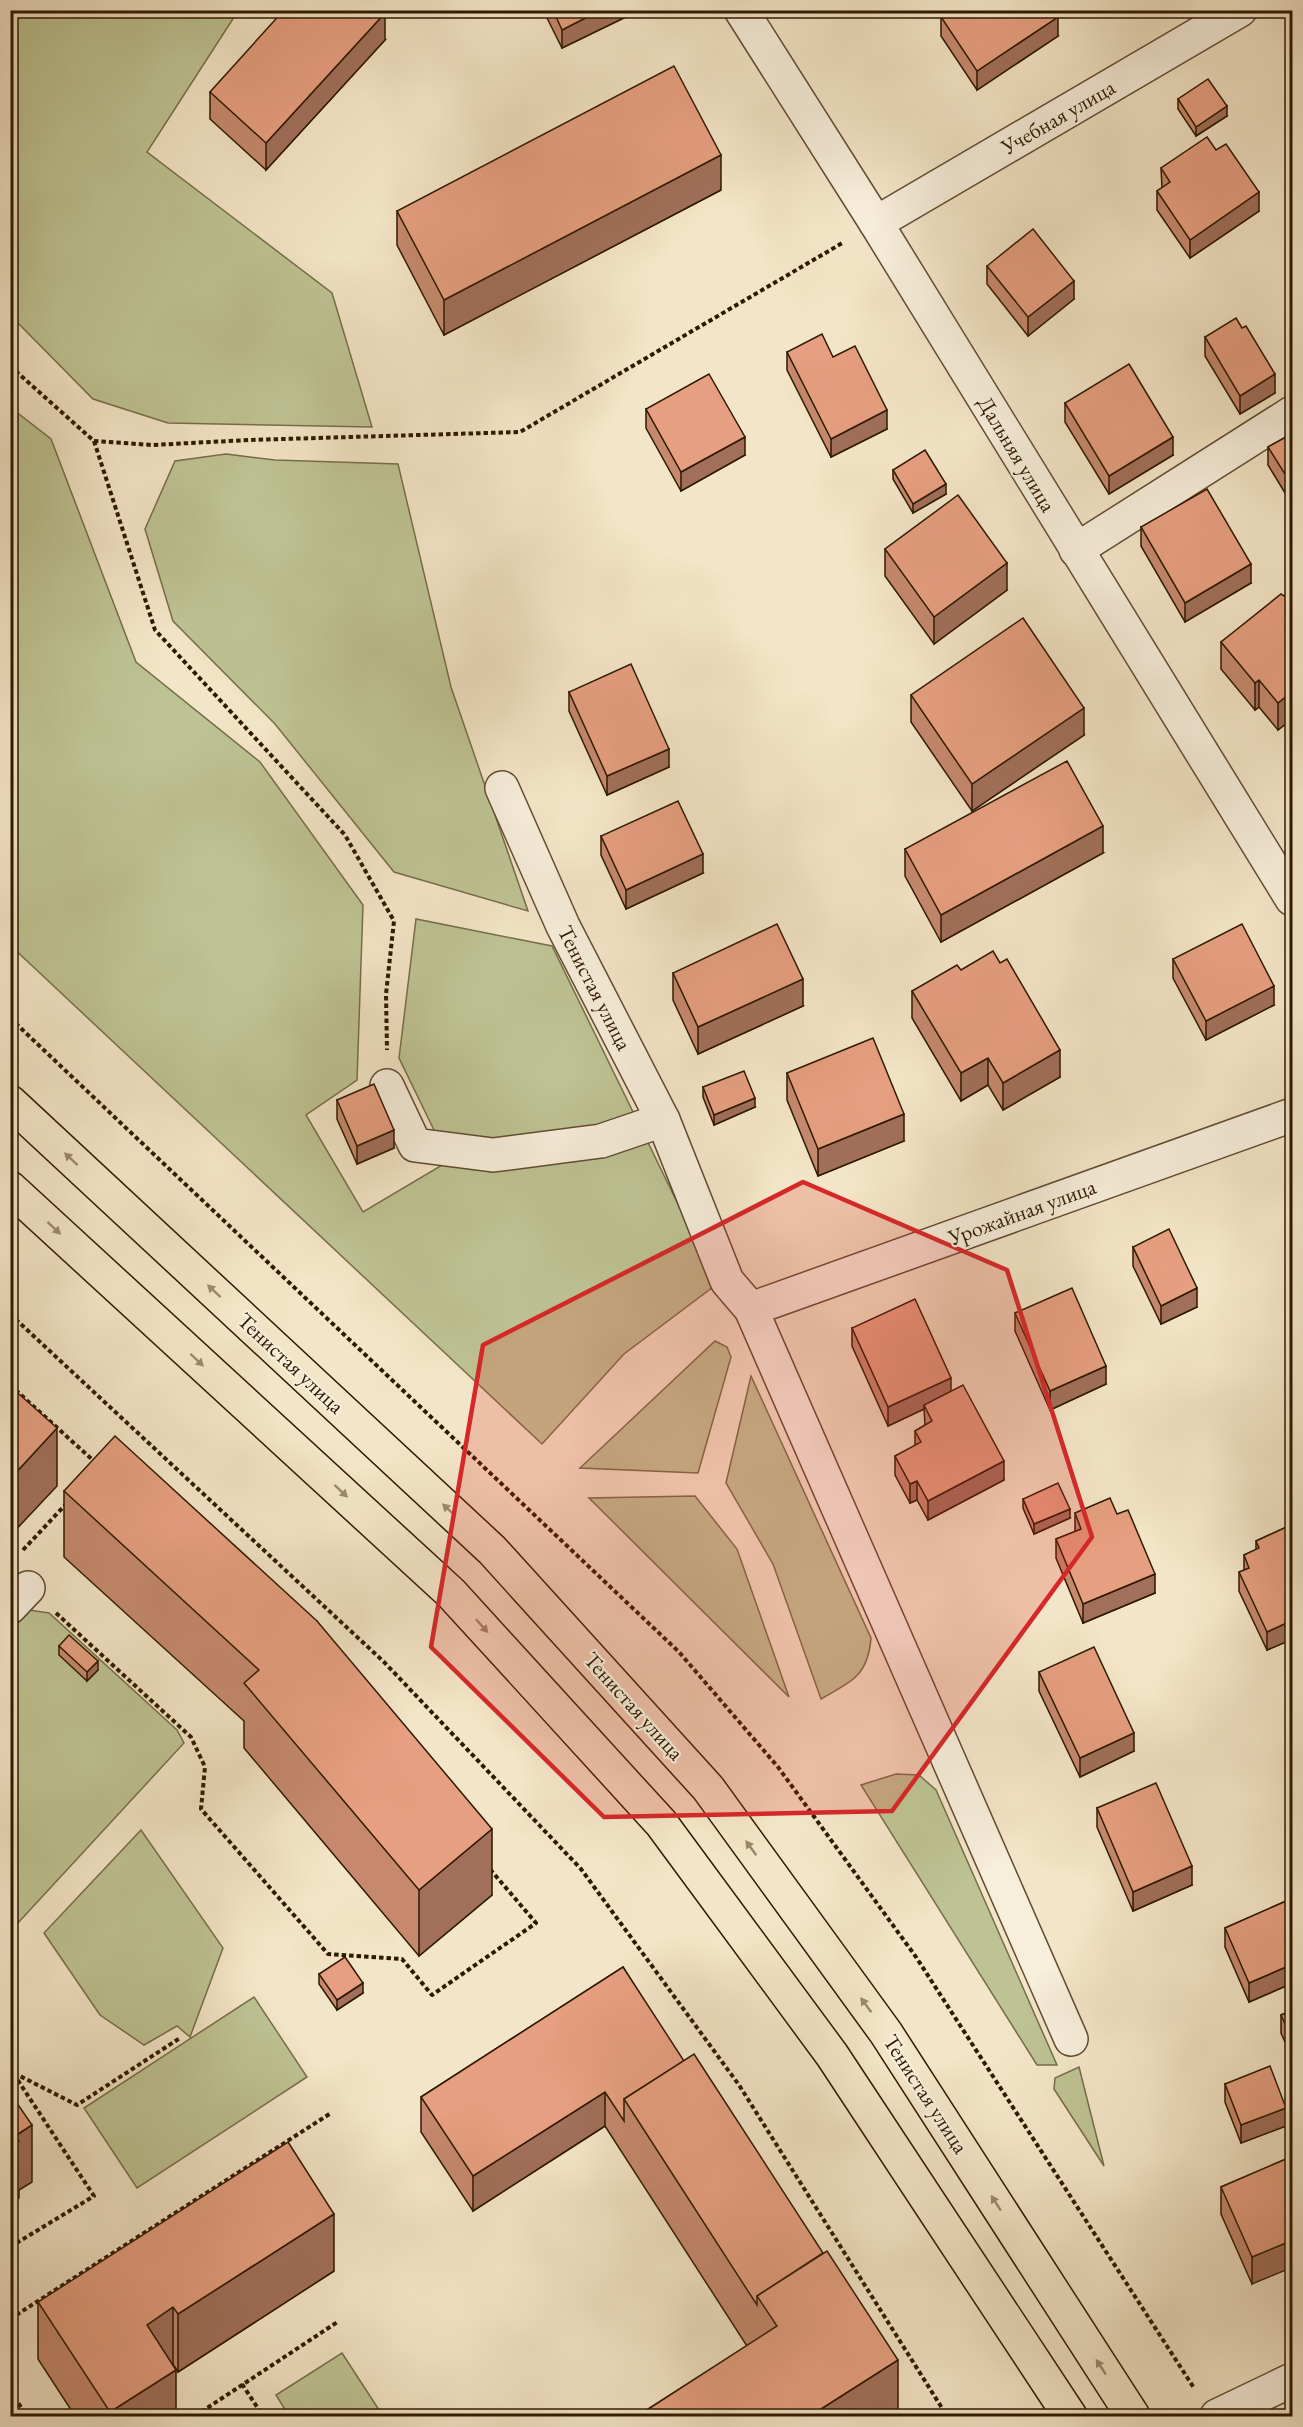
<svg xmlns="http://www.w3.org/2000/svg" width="1303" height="2427" font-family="'EB Garamond',serif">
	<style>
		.green { fill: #bec393; stroke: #766e4a; stroke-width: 1.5 }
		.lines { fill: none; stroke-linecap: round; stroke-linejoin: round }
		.minor-casing { stroke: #604c32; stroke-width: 36 }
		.major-casing { stroke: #2f1900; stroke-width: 36 }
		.path { stroke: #2f1900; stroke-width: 4; stroke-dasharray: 4.5 3; stroke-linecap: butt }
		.minor { stroke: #f7eedb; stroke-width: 33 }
		.major { stroke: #f3e5c7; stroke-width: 33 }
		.wall { fill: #c6896e; stroke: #2f1900; stroke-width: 1.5 }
		.shaded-wall { fill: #a16f5a; stroke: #2f1900; stroke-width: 1.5 }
		.building { fill: #e69f80; stroke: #2f1900; stroke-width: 1.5 }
		.oneway { fill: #9b896d }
		.marked { fill: #d62828; fill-opacity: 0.2; stroke: #d62828; stroke-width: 4.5; stroke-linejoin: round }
		.labels { text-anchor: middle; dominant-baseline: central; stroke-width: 4.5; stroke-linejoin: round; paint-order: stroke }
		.street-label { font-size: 22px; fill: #2f1900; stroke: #f7eedb }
	</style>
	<rect width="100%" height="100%" fill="#f3e5c7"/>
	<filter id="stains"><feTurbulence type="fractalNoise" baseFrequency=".00333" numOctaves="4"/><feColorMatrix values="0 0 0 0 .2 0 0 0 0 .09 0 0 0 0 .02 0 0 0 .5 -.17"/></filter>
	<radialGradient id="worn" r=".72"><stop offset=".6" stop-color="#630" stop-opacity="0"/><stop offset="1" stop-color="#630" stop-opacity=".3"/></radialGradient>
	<g class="green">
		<polygon points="10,11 238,11 147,152 332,293 372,427 168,423 93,399 11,316"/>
		<polygon points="10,407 51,439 136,662 260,762 363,905 357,1080 306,1115 363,1212 449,1161 399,1058 416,919 552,946 717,1284 624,1354 542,1444 11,946"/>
		<polygon points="226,454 275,460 398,464 451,687 528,911 394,872 275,724 173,621 145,529 175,461"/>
		<polygon points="715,1341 727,1347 731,1357 698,1473 580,1468"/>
		<path d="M 751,1376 L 871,1638 C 868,1676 852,1681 821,1699 L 773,1564 L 726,1483 Z"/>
		<polygon points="695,1496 737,1549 789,1697 589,1498"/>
		<polygon points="22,1609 49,1613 177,1730 184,1743 17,1924 10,1918 10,1622"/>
		<polygon points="896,1774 919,1775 936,1790 1057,2065 1037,2065 861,1785"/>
		<polygon points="141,1830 223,1948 190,2037 177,2026 144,2045 100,2015 44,1933"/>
		<polygon points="254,1997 307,2077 137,2188 84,2108"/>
		<polygon points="1079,2067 1104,2166 1054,2089 1055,2078"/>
		<polygon points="342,2353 383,2416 289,2416 276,2395"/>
	</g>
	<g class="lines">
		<g class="minor-casing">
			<g id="minor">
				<polyline points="741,10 876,223 1292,899"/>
				<polyline points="876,223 1240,10"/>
				<polyline points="1076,550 1292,413"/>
				<polyline points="502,788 563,926 663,1120 727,1281 751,1309 1071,2039"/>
				<polyline points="387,1086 415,1145 493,1155 601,1141 663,1120"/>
				<polyline points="751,1309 1292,1115"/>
				<polyline points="10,1607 28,1588"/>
				<polyline points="1217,2416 1292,2380"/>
			</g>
		</g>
		<g class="major-casing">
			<g id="major">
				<polyline points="10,1102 492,1550 708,1788 886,2033 1133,2416"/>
				<polyline points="10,1188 451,1593 661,1823 832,2055 1070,2416"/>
			</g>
		</g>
		<g class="path">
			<polyline points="10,366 94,441 152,445 249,440 520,432 844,242"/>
			<polyline points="94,441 155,630 345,835 394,921 386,994 387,1050"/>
			<polyline points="10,1018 679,1652 778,1767 916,1957 1194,2388"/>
			<polyline points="10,1314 384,1662 581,1869 739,2085 947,2416"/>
			<polyline points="10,1385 96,1463"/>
			<polyline points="23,1550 67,1503"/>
			<polyline points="56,1613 191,1737 205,1767 201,1809 328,1954 402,1959 432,1995 536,1923 489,1868"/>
			<polyline points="14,2073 77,2105 180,2038"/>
			<polyline points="10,2247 94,2196 13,2073"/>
			<polyline points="10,2319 331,2113"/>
			<polyline points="242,2384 263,2416"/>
			<polyline points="10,2391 27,2416"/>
			<polyline points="195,2416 339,2321"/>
		</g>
		<use href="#minor" class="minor"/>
		<use href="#major" class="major"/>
	</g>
	<g class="wall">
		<polygon points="543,10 630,10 630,15 562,48"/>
		<polygon points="941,17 1058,36 977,90 941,36"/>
		<polygon points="385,40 266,170 210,119 210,92"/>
		<polygon points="1178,99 1227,116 1196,136 1178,109"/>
		<polygon points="1216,150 1259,211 1190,258 1157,210 1157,191 1162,188 1161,168"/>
		<polygon points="721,190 444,335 397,245 397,211"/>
		<polygon points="987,266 1074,299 1028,336 987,284"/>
		<polygon points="1205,337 1275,393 1240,414 1205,356"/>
		<polygon points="787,352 833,357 887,429 831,457 787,370"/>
		<polygon points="1065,403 1173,455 1109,494 1065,422"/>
		<polygon points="646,409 745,455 681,491 646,428"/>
		<polygon points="1293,433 1293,506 1268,465 1268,447"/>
		<polygon points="893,470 946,494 913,513 893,479"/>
		<polygon points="1141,527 1251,583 1185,622 1141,546"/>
		<polygon points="885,549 1007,590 934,644 885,576"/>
		<polygon points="1293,589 1293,718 1278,730 1259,707 1255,710 1221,669 1221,642"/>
		<polygon points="569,692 669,767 607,795 569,711"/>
		<polygon points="911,695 1084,735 972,811 911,722"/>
		<polygon points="601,836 703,873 626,909 601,855"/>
		<polygon points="905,849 1103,853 941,942 905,876"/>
		<polygon points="1173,959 1274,1005 1206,1040 1173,978"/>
		<polygon points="961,970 1060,1077 1003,1110 988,1085 961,1101 912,1018 912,991"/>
		<polygon points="673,973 803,1006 698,1054 673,1000"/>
		<polygon points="787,1073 904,1141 818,1176 787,1100"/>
		<polygon points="703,1087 755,1107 714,1125 703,1097"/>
		<polygon points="337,1100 394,1148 357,1164 337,1119"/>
		<polygon points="1133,1247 1197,1307 1161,1324 1133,1266"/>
		<polygon points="1015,1313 1106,1384 1050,1410 1015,1331"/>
		<polygon points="852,1328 951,1391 1004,1480 928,1520 917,1500 910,1503 895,1475 895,1456 915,1446 915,1431 925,1425 924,1409 888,1426 852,1346"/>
		<polygon points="64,1491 317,1621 492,1895 419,1956 244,1748 244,1721 64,1557"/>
		<polygon points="1023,1499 1070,1518 1034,1534 1023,1508"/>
		<polygon points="1075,1513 1117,1514 1155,1593 1083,1623 1056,1558 1056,1539 1075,1532"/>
		<polygon points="1293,1524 1293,1639 1267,1650 1239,1591 1239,1572 1244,1571 1244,1555 1256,1550 1256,1541"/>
		<polygon points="59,1646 98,1670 87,1681 59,1655"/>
		<polygon points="1039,1672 1134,1751 1080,1777 1039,1691"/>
		<polygon points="1097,1808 1192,1885 1133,1911 1097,1827"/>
		<polygon points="1293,1898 1293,1983 1249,2002 1225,1947 1225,1928"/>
		<polygon points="623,1967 898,2416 639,2416 639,2415 747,2346 605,2126 473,2211 421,2132 421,2097"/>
		<polygon points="319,1974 363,1993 337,2010 319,1984"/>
		<polygon points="1293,2010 1293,2060 1281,2033 1281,2015"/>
		<polygon points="1225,2084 1286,2126 1241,2143 1225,2102"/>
		<polygon points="1293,2156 1252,2284 1221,2214 1221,2187"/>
		<polygon points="334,2271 178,2372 173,2364 173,2365 176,2416 75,2416 38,2359 38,2302"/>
	</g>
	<g class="shaded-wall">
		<polygon points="601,10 630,10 630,15 562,48 562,30"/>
		<polygon points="385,13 385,40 266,170 266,143"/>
		<polygon points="1058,17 1058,36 977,90 977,71"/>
		<polygon points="1227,106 1227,116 1196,136 1196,127"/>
		<polygon points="721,155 721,190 444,335 444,300"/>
		<polygon points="1259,192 1259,211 1190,258 1190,240"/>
		<polygon points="1074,281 1074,299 1028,336 1028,317"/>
		<polygon points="1275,374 1275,393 1240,414 1240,396"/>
		<polygon points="887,410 887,429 831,457 831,439"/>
		<polygon points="745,437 745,455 681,491 681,472"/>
		<polygon points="1173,437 1173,455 1109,494 1109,476"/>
		<polygon points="946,484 946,494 913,513 913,504"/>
		<polygon points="1007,563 1007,590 934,644 934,617"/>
		<polygon points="1251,564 1251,583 1185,622 1185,603"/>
		<polygon points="1259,680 1259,707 1255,710 1255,683"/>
		<polygon points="1293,691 1293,718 1278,730 1278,703"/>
		<polygon points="1084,708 1084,735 972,811 972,784"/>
		<polygon points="669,749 669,767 607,795 607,776"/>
		<polygon points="1103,826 1103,853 941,942 941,915"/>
		<polygon points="703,854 703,873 626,909 626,890"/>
		<polygon points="803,979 803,1006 698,1054 698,1027"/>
		<polygon points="1274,986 1274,1005 1206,1040 1206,1021"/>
		<polygon points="1060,1050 1060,1077 1003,1110 1003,1083"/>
		<polygon points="988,1058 988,1085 961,1101 961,1073"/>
		<polygon points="755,1098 755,1107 714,1125 714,1115"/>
		<polygon points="904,1114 904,1141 818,1176 818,1149"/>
		<polygon points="394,1130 394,1148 357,1164 357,1146"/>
		<polygon points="1197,1288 1197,1307 1161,1324 1161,1306"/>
		<polygon points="1106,1366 1106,1384 1050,1410 1050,1391"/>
		<polygon points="951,1378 951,1397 924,1405 924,1409 888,1426 888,1407"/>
		<polygon points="57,1428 57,1486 10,1536 10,1479"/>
		<polygon points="1004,1461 1004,1480 928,1520 928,1501"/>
		<polygon points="917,1481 917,1500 910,1503 910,1484"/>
		<polygon points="1070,1509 1070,1518 1034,1534 1034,1524"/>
		<polygon points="1155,1574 1155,1593 1083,1623 1083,1604"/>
		<polygon points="1293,1620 1293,1639 1267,1650 1267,1632"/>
		<polygon points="98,1661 98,1670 87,1681 87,1672"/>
		<polygon points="1134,1733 1134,1751 1080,1777 1080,1758"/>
		<polygon points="492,1829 492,1895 419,1956 419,1890"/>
		<polygon points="1192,1866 1192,1885 1133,1911 1133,1892"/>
		<polygon points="1293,1964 1293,1983 1249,2002 1249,1983"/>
		<polygon points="363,1983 363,1993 337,2010 337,2000"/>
		<polygon points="605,2092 605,2126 473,2211 473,2176"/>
		<polygon points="1286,2108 1286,2126 1241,2143 1241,2125"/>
		<polygon points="32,2125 32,2182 19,2190 19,2198 10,2204 10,2147 15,2136"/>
		<polygon points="334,2214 334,2271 178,2372 178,2314"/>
		<polygon points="1293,2240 1293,2267 1252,2284 1252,2257"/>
		<polygon points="173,2307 173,2364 147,2382 147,2325"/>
		<polygon points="898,2360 898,2416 810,2416"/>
		<polygon points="176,2370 176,2416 110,2416 110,2412"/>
	</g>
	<g class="building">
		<polygon points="284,10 382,10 385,13 266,143 210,92"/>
		<polygon points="553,10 601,10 562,30"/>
		<polygon points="951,10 1053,10 1058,17 977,71 941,17"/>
		<polygon points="674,66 721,155 444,300 397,211"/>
		<polygon points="1208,79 1227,106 1196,127 1178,99"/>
		<polygon points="1207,137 1216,150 1226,144 1259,192 1190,240 1157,191 1170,182 1161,168"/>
		<polygon points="1033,229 1074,281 1028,317 987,266"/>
		<polygon points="1236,318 1242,328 1246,326 1275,374 1240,396 1205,337"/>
		<polygon points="822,334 833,357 855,346 887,410 831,439 787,352"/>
		<polygon points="1129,364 1173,437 1109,476 1065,403"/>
		<polygon points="709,374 745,437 681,472 646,409"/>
		<polygon points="1293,433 1293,487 1268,447"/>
		<polygon points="925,450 946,484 913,504 893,470"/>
		<polygon points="1207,489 1251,564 1185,603 1141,527"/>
		<polygon points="958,495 1007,563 934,617 885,549"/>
		<polygon points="1293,589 1293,691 1278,703 1259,680 1255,683 1221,642 1281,594 1284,596"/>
		<polygon points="1023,618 1084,708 972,784 911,695"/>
		<polygon points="631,664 669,749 607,776 569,692"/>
		<polygon points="1067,761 1103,826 941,915 905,849"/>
		<polygon points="678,801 703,854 626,890 601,836"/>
		<polygon points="777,924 803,979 698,1027 673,973"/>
		<polygon points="1242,924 1274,986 1206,1021 1173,959"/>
		<polygon points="993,951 1000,963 1007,959 1060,1050 1003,1083 988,1058 961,1073 912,991 957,965 961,970"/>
		<polygon points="873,1038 904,1114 818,1149 787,1073"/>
		<polygon points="744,1071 755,1098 714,1115 703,1087"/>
		<polygon points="374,1084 394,1130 357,1146 337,1100"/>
		<polygon points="1169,1229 1197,1288 1161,1306 1133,1247"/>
		<polygon points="1072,1288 1106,1366 1050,1391 1015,1313"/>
		<polygon points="915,1299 951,1378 888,1407 852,1328"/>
		<polygon points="963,1385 1004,1461 928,1501 917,1481 910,1484 895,1456 921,1442 915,1431 932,1421 924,1405"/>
		<polygon points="10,1386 57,1428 10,1479"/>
		<polygon points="115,1436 317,1621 492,1829 419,1890 244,1683 259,1670 64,1491"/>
		<polygon points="1058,1483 1070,1509 1034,1524 1023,1499"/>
		<polygon points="1110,1498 1117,1514 1128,1510 1155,1574 1083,1604 1056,1539 1081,1529 1075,1513"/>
		<polygon points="1293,1524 1293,1620 1267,1632 1239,1572 1249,1568 1244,1555 1259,1548 1256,1541"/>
		<polygon points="69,1635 98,1661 87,1672 59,1646"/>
		<polygon points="1094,1647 1134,1733 1080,1758 1039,1672"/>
		<polygon points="1156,1783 1192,1866 1133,1892 1097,1808"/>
		<polygon points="1293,1898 1293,1964 1249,1983 1225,1928"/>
		<polygon points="345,1957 363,1983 337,2000 319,1974"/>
		<polygon points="623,1967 684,2061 624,2099 624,2121 605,2092 473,2176 421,2097"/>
		<polygon points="1293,2010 1293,2041 1281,2015"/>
		<polygon points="694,2054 823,2253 757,2296 757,2305 624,2099"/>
		<polygon points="1270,2066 1286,2108 1241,2125 1225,2084"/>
		<polygon points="10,2093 32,2125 15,2136 19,2141 10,2147"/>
		<polygon points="288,2142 334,2214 178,2314 173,2307 147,2325 176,2370 110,2412 38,2302"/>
		<polygon points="1293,2156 1293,2240 1252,2257 1221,2187"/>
		<polygon points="827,2251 898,2360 810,2416 640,2416 639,2415 777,2326 757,2296"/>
		<polygon points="610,2410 614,2416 600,2416"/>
	</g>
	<defs><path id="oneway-solid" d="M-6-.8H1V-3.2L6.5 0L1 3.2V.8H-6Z" transform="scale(1.5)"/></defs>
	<g class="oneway">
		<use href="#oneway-solid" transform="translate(71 1159) rotate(-137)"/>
		<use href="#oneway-solid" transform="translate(54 1228) rotate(43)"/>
		<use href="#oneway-solid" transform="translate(214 1291) rotate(-137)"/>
		<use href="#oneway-solid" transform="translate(197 1360) rotate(43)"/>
		<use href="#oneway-solid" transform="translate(341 1491) rotate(43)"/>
		<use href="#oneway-solid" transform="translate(449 1510) rotate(-137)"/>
		<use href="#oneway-solid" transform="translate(482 1626) rotate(48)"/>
		<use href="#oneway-solid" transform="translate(751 1848) rotate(-126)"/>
		<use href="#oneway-solid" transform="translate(866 2005) rotate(-126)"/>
		<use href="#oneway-solid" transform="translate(996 2203) rotate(-123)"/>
		<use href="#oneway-solid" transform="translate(1101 2367) rotate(-123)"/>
	</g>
	<path class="marked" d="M 803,1182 L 1007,1270 L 1092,1537 L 892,1811 L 604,1817 L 431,1647 L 483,1345 Z"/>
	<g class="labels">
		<g class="street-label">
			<text transform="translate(1058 117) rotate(-30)">Учебная улица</text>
			<text transform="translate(1017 454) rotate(59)">Дальняя улица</text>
			<text transform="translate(595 988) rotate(63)">Тенистая улица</text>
			<text transform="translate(1022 1212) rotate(-20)">Урожайная улица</text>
			<text transform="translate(291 1363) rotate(43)">Тенистая улица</text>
			<text transform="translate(634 1706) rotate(48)">Тенистая улица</text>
			<text transform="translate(926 2094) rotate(57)">Тенистая улица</text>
		</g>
	</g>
	<rect width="1303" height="2427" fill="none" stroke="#f3e5c7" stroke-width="36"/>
	<rect x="12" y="12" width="1279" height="2403" fill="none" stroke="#2f1900" stroke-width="3"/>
	<rect x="18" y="18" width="1267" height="2391" fill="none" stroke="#2f1900" stroke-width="1.5"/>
	<rect width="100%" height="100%" filter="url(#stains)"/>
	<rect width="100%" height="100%" fill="url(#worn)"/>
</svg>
